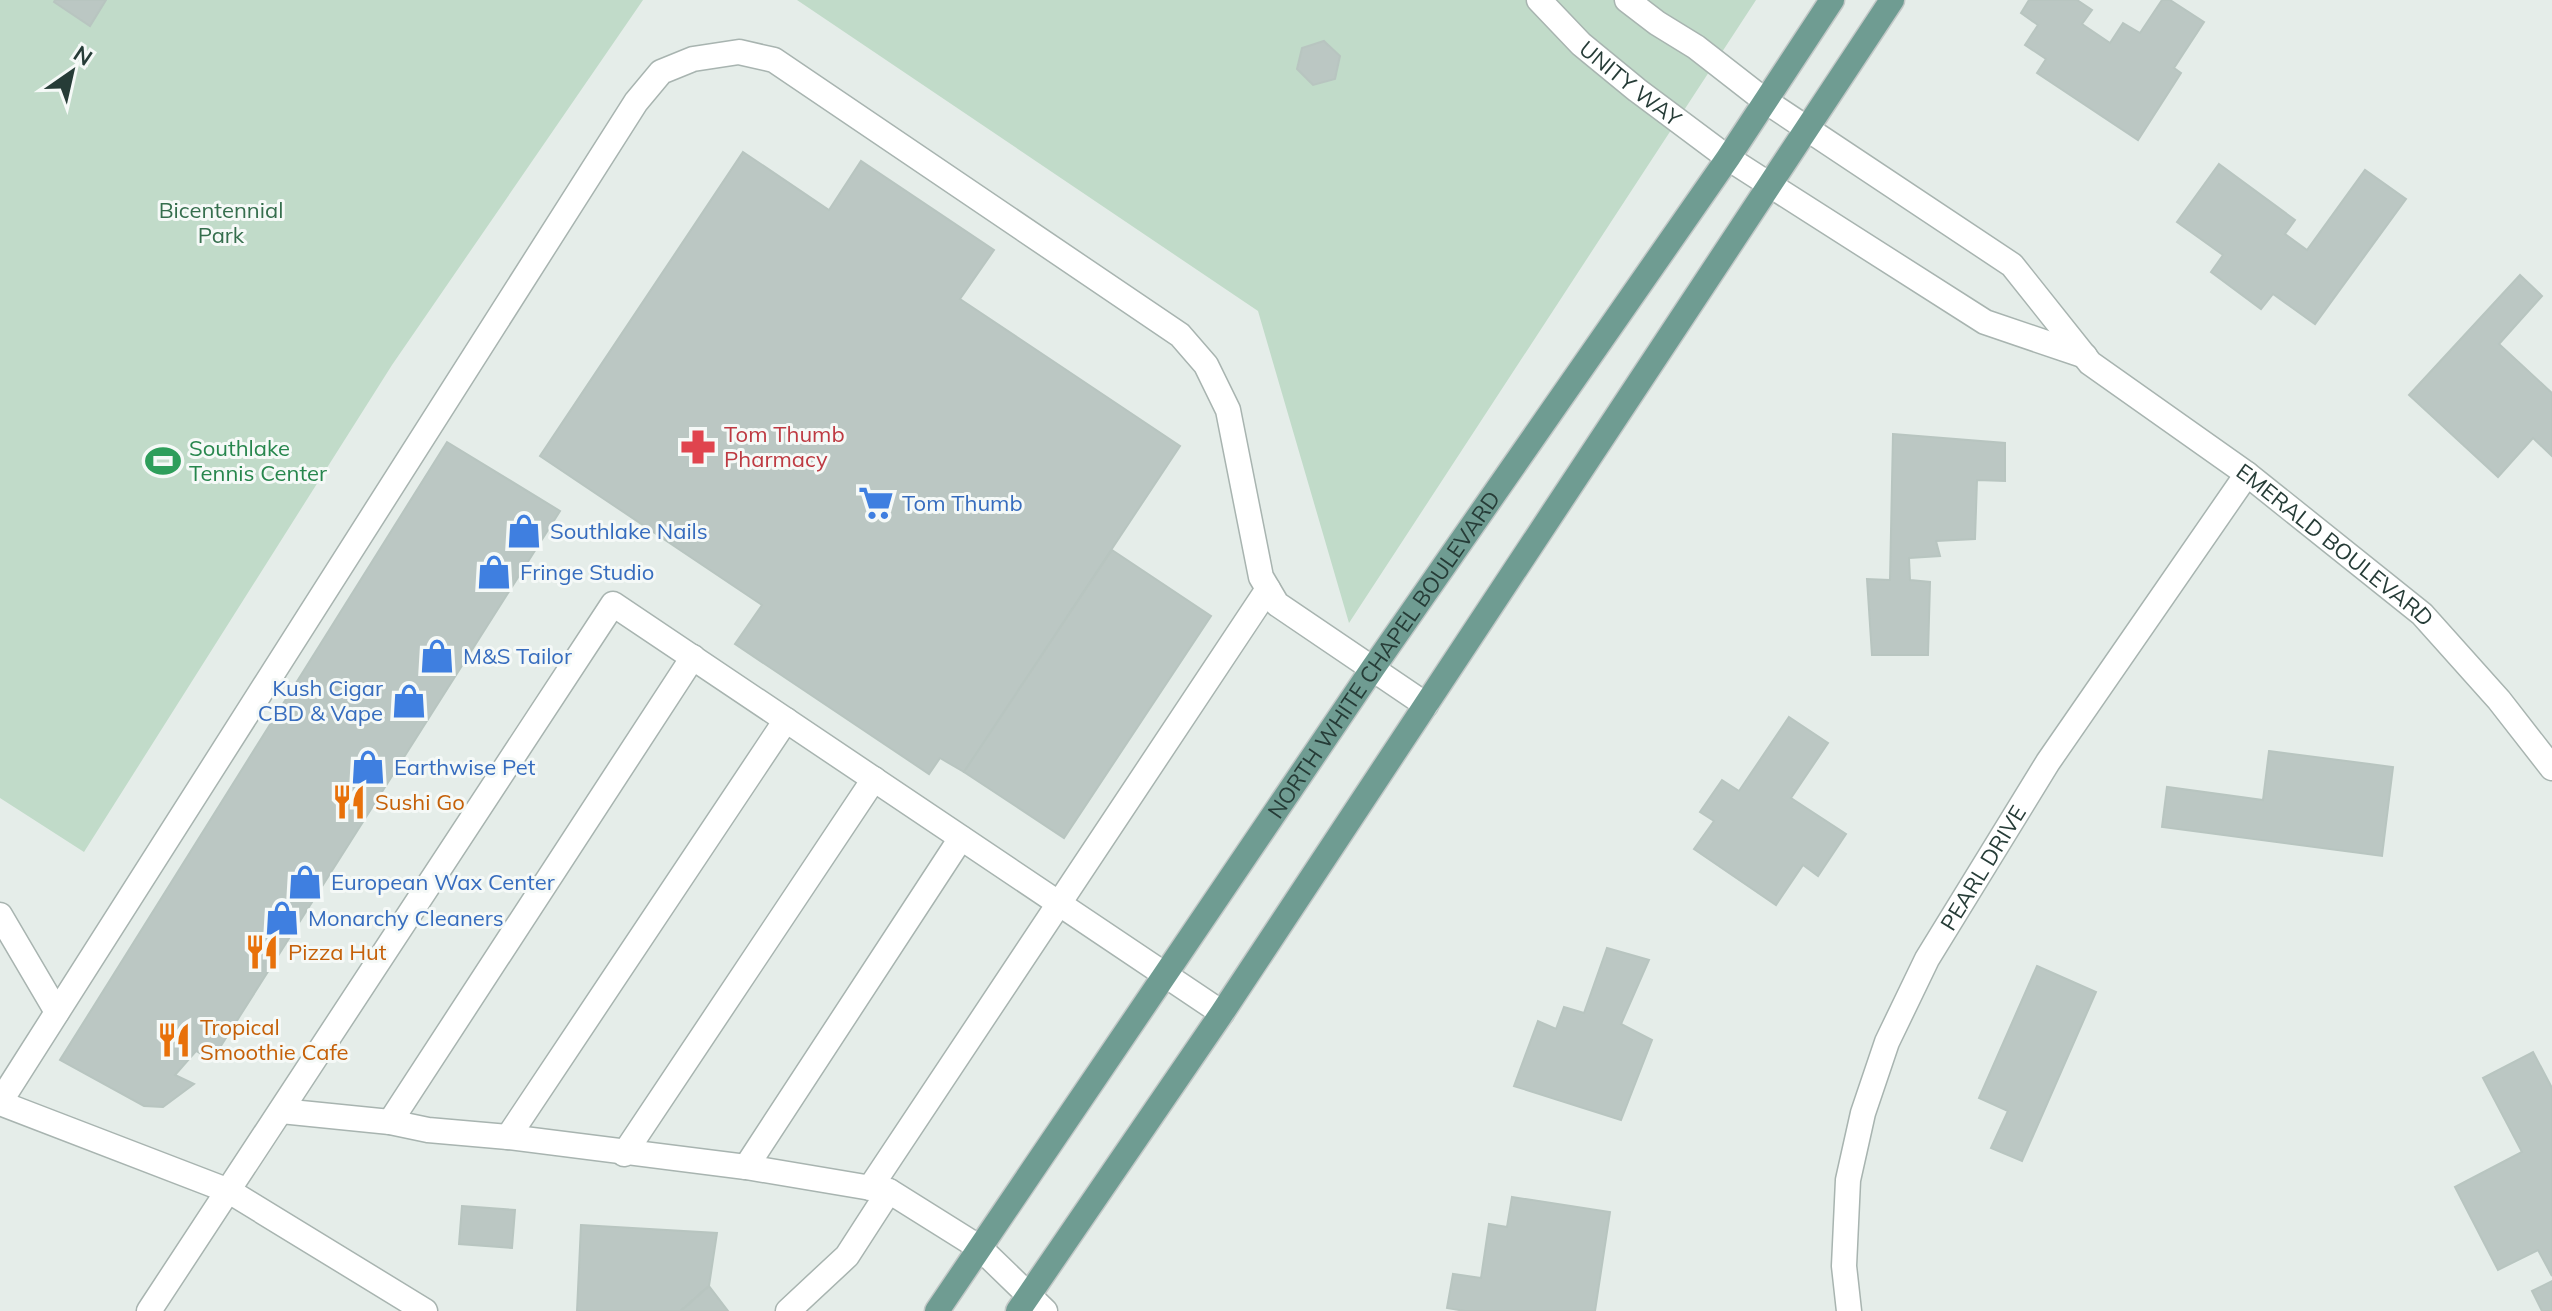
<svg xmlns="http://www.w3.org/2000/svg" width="2552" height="1311" font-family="Mulish,sans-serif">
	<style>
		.green { fill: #c1dbc9 }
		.building { fill: #bbc7c3; stroke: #b8c5c0; stroke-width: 2 }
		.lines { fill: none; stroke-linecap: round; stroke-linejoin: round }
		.minor-casing { stroke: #a8b4b0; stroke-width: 27 }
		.major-casing { stroke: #c2c8c7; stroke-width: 27 }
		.minor { stroke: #fff; stroke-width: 24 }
		.major { stroke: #6f9c92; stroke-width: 24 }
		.labels { text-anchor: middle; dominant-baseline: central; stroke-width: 6; stroke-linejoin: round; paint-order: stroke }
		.street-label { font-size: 22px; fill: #263c37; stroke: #f5f9f7 }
		.park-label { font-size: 22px; fill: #356e4d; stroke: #f5f9f7 }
		.health-label { font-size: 22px; fill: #be3a42; stroke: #f5f9f7; text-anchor: start }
		.leisure-label { font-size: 22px; fill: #27864d; stroke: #f5f9f7; text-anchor: start }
		.shop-label { font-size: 22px; fill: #366cbe; stroke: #f5f9f7; text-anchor: start }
		.food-label { font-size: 22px; fill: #c56008; stroke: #f5f9f7; text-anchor: start }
	</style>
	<rect width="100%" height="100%" fill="#e5ede9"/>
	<g class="green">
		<polygon points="0,0 643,0 392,365 84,852 0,798"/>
		<polygon points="797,0 1756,0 1349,623 1258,311"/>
	</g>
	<g class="building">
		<polygon points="55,0 106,0 90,26 54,2"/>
		<polygon points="2029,0 2077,0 2092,10 2082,24 2110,43 2123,23 2140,33 2162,0 2170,0 2204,22 2174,68 2181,73 2138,140 2037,73 2046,59 2025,45 2038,25 2021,13"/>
		<polygon points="1324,41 1340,56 1335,79 1313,85 1297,69 1302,48"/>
		<polygon points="743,152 829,210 861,161 994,250 960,299 1180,446 964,772 940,758 929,774 735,644 762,605 540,456"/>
		<polygon points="2219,164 2295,220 2285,234 2307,250 2365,170 2406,199 2315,324 2273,294 2261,309 2211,272 2223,255 2177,222"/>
		<polygon points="2520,275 2542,296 2499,344 2552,393 2552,456 2533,438 2498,477 2409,395"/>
		<polygon points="1893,434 2005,443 2005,481 1977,480 1975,539 1936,541 1940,556 1909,558 1910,580 1930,582 1928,655 1872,655 1867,579 1890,580"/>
		<polygon points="447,442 560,511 212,1060 196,1051 175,1075 194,1084 163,1107 144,1106 60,1060"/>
		<polygon points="1112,550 1211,616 1064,838 964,772"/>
		<polygon points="1789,717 1828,743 1791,798 1846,834 1818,876 1803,865 1776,905 1694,849 1714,821 1700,812 1722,780 1739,791"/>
		<polygon points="2269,751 2393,767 2382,856 2162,827 2167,787 2263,800"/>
		<polygon points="1607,948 1649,960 1621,1024 1652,1040 1621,1120 1514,1086 1538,1021 1556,1029 1564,1007 1584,1013"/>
		<polygon points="2037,966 2096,992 2022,1161 1991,1148 2008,1111 1979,1098"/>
		<polygon points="2533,1052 2552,1088 2552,1276 2538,1250 2498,1270 2455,1187 2522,1152 2483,1078"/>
		<polygon points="1512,1197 1610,1212 1595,1311 1465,1311 1447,1308 1453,1274 1481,1278 1489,1224 1507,1227"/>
		<polygon points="462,1206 515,1210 512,1248 459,1244"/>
		<polygon points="581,1225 717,1233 709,1286 681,1311 577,1311"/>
		<polygon points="2552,1281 2552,1311 2542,1311 2532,1291"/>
		<polygon points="709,1286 728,1311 681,1311"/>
	</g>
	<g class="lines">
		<g class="minor-casing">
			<g id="minor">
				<path id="s1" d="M 1539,0 L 1581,44 L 1637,90 L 1728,158 L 1770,185 L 1985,322 L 2085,356"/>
				<path id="s2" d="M 1627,0 L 1657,23 L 1696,47 L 1764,100 L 2012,265 L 2090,363 L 2247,474 L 2422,614 L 2499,700 L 2552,768"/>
				<polyline points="0,915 57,1012"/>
				<polyline points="0,1102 636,102 661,72 693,59 739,52 774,60 1180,335 1206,365 1228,410 1261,577 1277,604 1426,705"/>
				<polyline points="0,1103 229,1191 425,1311"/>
				<polyline points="281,1111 390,1122 428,1130 508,1137 746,1167 889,1191 980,1248 1045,1311"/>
				<polyline points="390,1122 693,657"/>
				<polyline points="508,1137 786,720"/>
				<polyline points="624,1154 874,779"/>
				<polyline points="746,1167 961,838"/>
				<polyline points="870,1188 1268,589"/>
				<polyline points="149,1311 613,604 1222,1013"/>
				<polyline points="788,1311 847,1256 889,1191"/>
				<path id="s3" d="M 1849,1311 L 1844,1266 L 1848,1180 L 1863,1113 L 1887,1042 L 1927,959 L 2048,762 L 2247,474"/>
			</g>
		</g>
		<g class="major-casing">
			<g id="major">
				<path id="s4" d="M 937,1311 L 1373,668 L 1728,158 L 1832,0"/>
				<polyline points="1018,1311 1222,1013 1892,0"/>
			</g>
		</g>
		<use href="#minor" class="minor"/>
		<use href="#major" class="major"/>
	</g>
	<defs>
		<g id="pharmacy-bare" transform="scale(2.76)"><path d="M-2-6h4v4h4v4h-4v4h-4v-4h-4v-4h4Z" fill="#e0444e" stroke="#f5f9f7" stroke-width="2.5" paint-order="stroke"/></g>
		<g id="stadium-bare" transform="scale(2.76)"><path d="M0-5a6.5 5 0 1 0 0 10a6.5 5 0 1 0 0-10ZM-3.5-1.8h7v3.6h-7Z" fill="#2e9e5b" stroke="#f5f9f7" stroke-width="2.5" paint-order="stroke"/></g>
		<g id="supermarket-bare" transform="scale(2.76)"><path d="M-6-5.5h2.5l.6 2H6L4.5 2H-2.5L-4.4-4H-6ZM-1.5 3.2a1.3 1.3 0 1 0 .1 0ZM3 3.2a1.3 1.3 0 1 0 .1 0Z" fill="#3f7fe0" stroke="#f5f9f7" stroke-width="2.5" paint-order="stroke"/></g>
		<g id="shop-bare" transform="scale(2.76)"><path d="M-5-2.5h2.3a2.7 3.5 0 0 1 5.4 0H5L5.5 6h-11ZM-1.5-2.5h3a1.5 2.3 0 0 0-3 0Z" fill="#3f7fe0" stroke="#f5f9f7" stroke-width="2.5" paint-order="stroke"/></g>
		<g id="restaurant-bare" transform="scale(2.76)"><path d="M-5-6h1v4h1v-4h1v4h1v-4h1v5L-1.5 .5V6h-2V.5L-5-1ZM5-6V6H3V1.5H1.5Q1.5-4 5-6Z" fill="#e8710a" stroke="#f5f9f7" stroke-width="2.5" paint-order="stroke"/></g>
	</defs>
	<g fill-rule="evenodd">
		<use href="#pharmacy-bare" x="698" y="447"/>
		<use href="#stadium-bare" x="163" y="461"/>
		<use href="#supermarket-bare" x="876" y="503"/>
		<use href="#shop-bare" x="524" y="531"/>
		<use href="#shop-bare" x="494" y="572"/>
		<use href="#shop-bare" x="437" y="656"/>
		<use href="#shop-bare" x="409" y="701"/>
		<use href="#shop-bare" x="368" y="767"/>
		<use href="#restaurant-bare" x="349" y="802"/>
		<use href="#shop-bare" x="305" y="882"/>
		<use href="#shop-bare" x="282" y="918"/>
		<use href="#restaurant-bare" x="262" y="952"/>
		<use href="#restaurant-bare" x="174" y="1040"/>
	</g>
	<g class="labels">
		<g class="street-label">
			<text stroke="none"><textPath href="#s1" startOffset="124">UNITY WAY</textPath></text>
			<text stroke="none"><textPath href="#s2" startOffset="898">EMERALD BOULEVARD</textPath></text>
			<text stroke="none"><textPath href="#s4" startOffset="794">NORTH WHITE CHAPEL BOULEVARD</textPath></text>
			<text stroke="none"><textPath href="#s3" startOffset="474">PEARL DRIVE</textPath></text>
		</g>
		<g class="park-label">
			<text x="221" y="210">Bicentennial<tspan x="221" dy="25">Park</tspan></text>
		</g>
		<g class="health-label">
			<text x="724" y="434">Tom Thumb<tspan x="724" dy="25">Pharmacy</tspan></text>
		</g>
		<g class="leisure-label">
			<text x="189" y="448">Southlake<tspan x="189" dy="25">Tennis Center</tspan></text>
		</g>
		<g class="shop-label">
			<text x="902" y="503">Tom Thumb</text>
			<text x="550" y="531">Southlake Nails</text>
			<text x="520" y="572">Fringe Studio</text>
			<text x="463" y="656">M&amp;S Tailor</text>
			<text x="383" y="688" text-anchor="end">Kush Cigar<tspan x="383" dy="25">CBD &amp; Vape</tspan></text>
			<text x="394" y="767">Earthwise Pet</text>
			<text x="331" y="882">European Wax Center</text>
			<text x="308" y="918">Monarchy Cleaners</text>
		</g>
		<g class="food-label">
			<text x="375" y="802">Sushi Go</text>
			<text x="288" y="952">Pizza Hut</text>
			<text x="200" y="1027">Tropical<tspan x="200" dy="25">Smoothie Cafe</tspan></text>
		</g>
	</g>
	<g transform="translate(72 72) rotate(34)" stroke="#f5f9f7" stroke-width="6" paint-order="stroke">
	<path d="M0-6L14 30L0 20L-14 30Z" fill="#263c37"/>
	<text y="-12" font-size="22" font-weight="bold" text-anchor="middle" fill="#263c37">N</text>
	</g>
</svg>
